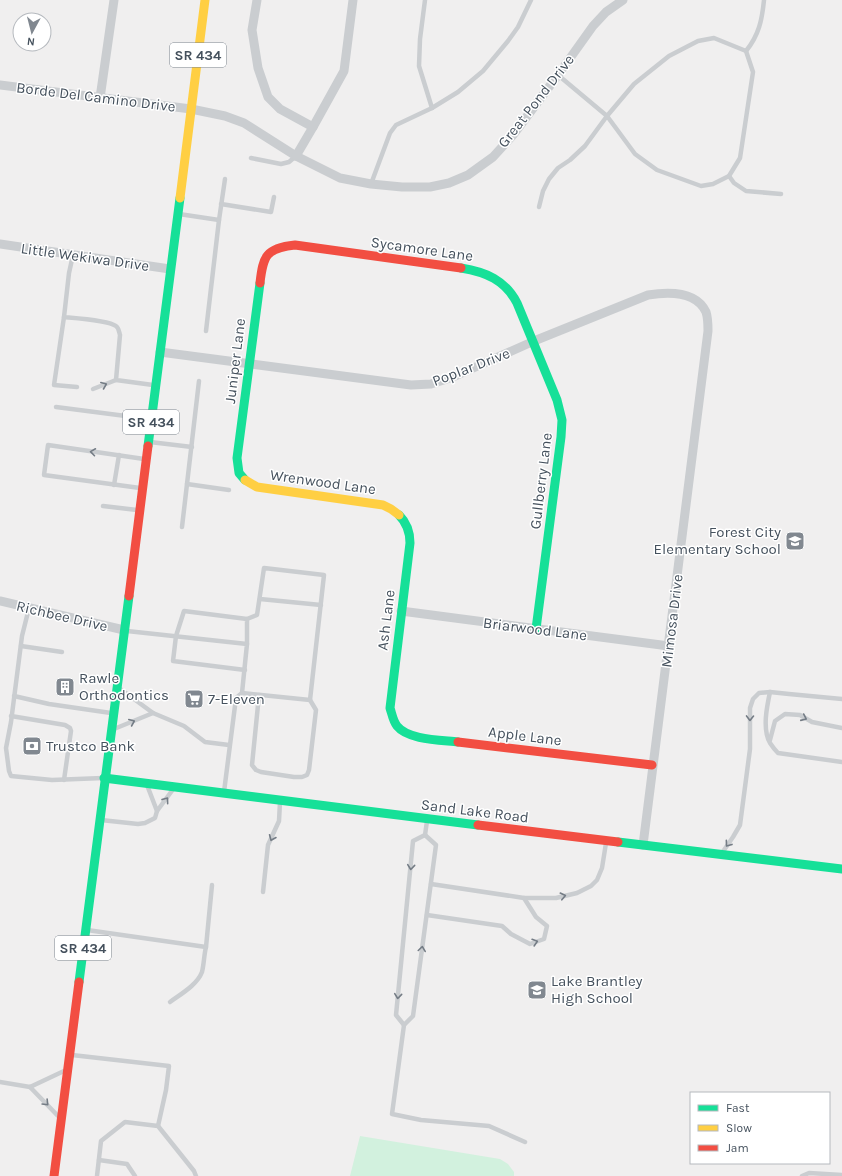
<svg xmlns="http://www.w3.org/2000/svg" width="842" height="1176" font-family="Karla,sans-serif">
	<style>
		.green { fill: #d2f1de }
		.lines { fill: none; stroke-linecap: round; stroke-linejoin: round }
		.lane { stroke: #cacdd0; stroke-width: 4.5 }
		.street { stroke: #cacdd0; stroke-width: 9 }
		.fast { stroke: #16e098; stroke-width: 9 }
		.slow { stroke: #ffcf43; stroke-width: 9 }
		.jam { stroke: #f24e42; stroke-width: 9 }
		.oneway { stroke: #747c85 }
		.labels { text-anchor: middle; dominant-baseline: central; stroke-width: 3; stroke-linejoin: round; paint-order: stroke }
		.shield { fill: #fff; stroke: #7d858e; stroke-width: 1 }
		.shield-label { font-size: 14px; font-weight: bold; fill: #45515d }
		.street-label { font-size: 15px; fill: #45515d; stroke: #fff }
		.poi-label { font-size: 15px; fill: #45515d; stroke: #fff; text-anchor: start }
	</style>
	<rect width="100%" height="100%" fill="#f0efef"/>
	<polygon class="green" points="360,1136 500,1159 508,1164 514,1172 514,1176 350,1176"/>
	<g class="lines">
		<g class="lane">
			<polyline points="425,0 420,39 419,66 432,108"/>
			<path d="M 746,51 C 759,35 762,20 764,0"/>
			<polyline points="251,158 281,164 289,162 296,156"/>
			<polyline points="729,176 734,183 746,191 781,194"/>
			<polyline points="371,184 390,133 396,125 432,108 458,92 483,71 508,41 518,27 531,0"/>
			<polyline points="221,204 271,212 274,197"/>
			<polyline points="539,207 543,191 549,179 558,168 570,160 585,146 607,116 635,154 657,170 701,186 713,184 729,176 740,158 753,72 746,51 714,38 698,41 669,56 634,84 607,116 558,75"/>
			<polyline points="179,214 219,220 225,179"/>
			<path d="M 73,255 L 69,273 L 64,317 C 75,318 108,320 116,326 C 119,328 119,332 120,335 L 116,380 L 153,385"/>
			<polyline points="64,317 54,385 77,387"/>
			<polyline points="206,331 219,220"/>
			<polyline points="93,389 116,380"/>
			<polyline points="56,407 149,419"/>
			<polyline points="150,442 192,447"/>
			<polyline points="187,484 229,490"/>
			<polyline points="114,485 119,455"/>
			<polyline points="140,488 44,475 48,445 144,459"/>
			<polyline points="103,506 137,510"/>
			<polyline points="182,527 199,381"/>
			<polyline points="260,599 321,605"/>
			<polyline points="29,608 22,636 11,722 6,748 9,771 11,776 52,780 103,778"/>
			<polyline points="127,631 247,644 242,693 236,698 224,792"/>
			<polyline points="21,646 62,652"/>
			<polyline points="245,670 173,661 176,636 184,611 247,619 247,644"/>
			<polyline points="119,688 153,713 184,726 205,742 229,745"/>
			<path d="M 770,692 C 767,706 762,729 770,743 C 772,746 775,750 778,753 L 842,762"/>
			<polyline points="242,693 310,700 324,575 264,568 257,615 247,619"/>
			<polyline points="259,695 252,765 256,770 261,772 294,777 302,777 307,775 309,770 316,710 310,700"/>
			<polyline points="14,696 49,704 111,713"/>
			<polyline points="11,716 65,725 70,728 71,731 64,780"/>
			<polyline points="114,729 153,713"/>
			<polyline points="770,740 775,721 785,714 800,715 812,722 842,728"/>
			<polyline points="147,785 157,811 174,788"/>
			<polyline points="101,820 138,824 145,823 155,818 157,811"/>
			<polyline points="425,835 436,845 413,1016 404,1025 392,1114 421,1120 489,1126 525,1142"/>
			<polyline points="425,835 427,821"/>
			<polyline points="722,853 733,837 740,825 750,749 750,708 753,699 759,693 770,692 789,694 842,699"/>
			<polyline points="431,884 524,898 556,898 577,893 591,886 597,880 602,868 606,843"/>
			<polyline points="263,892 268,845 279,821 280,802"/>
			<polyline points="427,915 502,926 511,934 530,944 544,939 547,926 536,917 524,898"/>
			<polyline points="87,930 206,947 212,885"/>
			<path d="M 170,1002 C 181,994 197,985 202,972 C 204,964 204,955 206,947"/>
			<polyline points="404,1025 396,1015 413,841 425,835"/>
			<polyline points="72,1055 169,1066 166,1090 158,1126"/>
			<polyline points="0,1082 30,1087 64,1071"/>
			<polyline points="30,1087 58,1116"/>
			<polyline points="99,1160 127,1164 135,1176"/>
			<polyline points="97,1176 101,1141 125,1122 158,1126 194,1171 196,1176"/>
			<polyline points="802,1176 809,1173 842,1175"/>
		</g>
		<g class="street">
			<polyline points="257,0 252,30 258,68 268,97 280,109 313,127"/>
			<polyline points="0,85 191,109 225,116 244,123 296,156 340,178 371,184 402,187 430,187 449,183 468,175 493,157 513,135 558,75 593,26 606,12 623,0"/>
			<polyline points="100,98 114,0"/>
			<polyline points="296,156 313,127 344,71 353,0"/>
			<polyline points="0,244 170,269"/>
			<path d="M 160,352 L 411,385 L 431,384 L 453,377 L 534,341 L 648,295 C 667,292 696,291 706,312 C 708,318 708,325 708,331 L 643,845"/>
			<polyline points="0,601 124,630"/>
			<polyline points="401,611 669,646"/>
		</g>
		<g class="fast">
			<path d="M 461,268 C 486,272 505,280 517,303 L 557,400 L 562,420 L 561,437 L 536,629"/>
			<polyline points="148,446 180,198"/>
			<polyline points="245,480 239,473 237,458 260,283"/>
			<path d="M 399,515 C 407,523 410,531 410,543 L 390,708 C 392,714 393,721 397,726 C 408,740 441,740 458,742"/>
			<polyline points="104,778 478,825"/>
			<polyline points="618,842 842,869"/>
			<polyline points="79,982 129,596"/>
		</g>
		<g class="slow">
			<polyline points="180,198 205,0"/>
			<polyline points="245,480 257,487 383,505 391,509 399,515"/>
		</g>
		<g class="jam">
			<path d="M 260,283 C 263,256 266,248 295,245 L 461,268"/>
			<polyline points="129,596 148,446"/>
			<polyline points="458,742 652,765"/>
			<polyline points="478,825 618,842"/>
			<polyline points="54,1176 79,982"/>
		</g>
	</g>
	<defs><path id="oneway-chevron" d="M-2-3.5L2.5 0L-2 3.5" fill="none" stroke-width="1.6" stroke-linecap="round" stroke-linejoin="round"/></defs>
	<g class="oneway">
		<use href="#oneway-chevron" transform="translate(104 385) rotate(-22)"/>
		<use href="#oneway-chevron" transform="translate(93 452) rotate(-172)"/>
		<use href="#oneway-chevron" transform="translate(750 718) rotate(91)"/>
		<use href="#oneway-chevron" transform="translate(804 718) rotate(24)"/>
		<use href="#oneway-chevron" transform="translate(132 722) rotate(-23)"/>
		<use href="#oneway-chevron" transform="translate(166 800) rotate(-54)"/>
		<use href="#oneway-chevron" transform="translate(272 838) rotate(113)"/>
		<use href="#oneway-chevron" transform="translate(728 844) rotate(126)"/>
		<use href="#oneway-chevron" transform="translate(411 867) rotate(96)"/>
		<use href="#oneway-chevron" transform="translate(563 896) rotate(-13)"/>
		<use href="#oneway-chevron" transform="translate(535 942) rotate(-17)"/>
		<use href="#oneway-chevron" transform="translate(422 949) rotate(-82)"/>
		<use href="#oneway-chevron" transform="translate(398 996) rotate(96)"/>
		<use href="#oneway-chevron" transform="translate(46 1103) rotate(46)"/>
	</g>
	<defs>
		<g id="school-square" transform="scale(1)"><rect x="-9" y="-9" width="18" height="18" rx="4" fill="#818890" stroke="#fff"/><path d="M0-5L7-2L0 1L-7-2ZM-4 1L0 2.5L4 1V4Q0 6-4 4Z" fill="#fff"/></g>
		<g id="building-square" transform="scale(1)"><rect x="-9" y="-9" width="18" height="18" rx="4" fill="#818890" stroke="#fff"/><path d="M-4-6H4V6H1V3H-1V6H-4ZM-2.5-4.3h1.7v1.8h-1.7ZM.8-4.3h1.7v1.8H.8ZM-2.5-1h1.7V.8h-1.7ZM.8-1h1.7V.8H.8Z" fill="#fff"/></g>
		<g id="supermarket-square" transform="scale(1)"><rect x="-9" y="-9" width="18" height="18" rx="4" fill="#818890" stroke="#fff"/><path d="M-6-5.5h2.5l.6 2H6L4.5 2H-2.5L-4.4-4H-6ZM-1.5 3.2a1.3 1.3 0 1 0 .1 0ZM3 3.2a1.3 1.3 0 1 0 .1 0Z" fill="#fff"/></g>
		<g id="bank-square" transform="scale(1)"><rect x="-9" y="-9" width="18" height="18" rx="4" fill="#818890" stroke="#fff"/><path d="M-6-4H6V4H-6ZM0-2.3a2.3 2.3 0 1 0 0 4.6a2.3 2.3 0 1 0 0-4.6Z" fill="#fff"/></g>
	</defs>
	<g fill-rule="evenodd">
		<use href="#school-square" x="795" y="541"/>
		<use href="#building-square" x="65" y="687"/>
		<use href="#supermarket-square" x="194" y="699"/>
		<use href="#bank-square" x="32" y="746"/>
		<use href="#school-square" x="537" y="990"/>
	</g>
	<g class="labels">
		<g class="shield">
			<rect x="170" y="43" width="56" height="24" rx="3"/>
			<rect x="123" y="410" width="56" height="24" rx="3"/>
			<rect x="55" y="936" width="56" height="24" rx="3"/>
		</g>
		<g class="shield-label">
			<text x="198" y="55">SR 434</text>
			<text x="151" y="422">SR 434</text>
			<text x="83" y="948">SR 434</text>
		</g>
		<g class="street-label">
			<text transform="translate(96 97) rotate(7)">Borde Del Camino Drive</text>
			<text transform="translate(536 101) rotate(-52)">Great Pond Drive</text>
			<text transform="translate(422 249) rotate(8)">Sycamore Lane</text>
			<text transform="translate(85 257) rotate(8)">Little Wekiwa Drive</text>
			<text transform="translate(235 361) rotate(-83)">Juniper Lane</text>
			<text transform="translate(471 367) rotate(-21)">Poplar Drive</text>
			<text transform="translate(541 481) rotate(-83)">Gullberry Lane</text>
			<text transform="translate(323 482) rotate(8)">Wrenwood Lane</text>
			<text transform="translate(62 616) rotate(13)">Richbee Drive</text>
			<text transform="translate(386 620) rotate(-83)">Ash Lane</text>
			<text transform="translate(672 621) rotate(-83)">Mimosa Drive</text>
			<text transform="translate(535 629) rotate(7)">Briarwood Lane</text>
			<text transform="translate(525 736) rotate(7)">Apple Lane</text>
			<text transform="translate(475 811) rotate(7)">Sand Lake Road</text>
		</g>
		<g class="poi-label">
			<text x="781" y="532" text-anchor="end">Forest City<tspan x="781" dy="17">Elementary School</tspan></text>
			<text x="79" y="678">Rawle<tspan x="79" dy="17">Orthodontics</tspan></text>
			<text x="208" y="699">7-Eleven</text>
			<text x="46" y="746">Trustco Bank</text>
			<text x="551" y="981">Lake Brantley<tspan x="551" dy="17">High School</tspan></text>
		</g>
	</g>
	<rect x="690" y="1092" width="140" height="72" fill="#ffffff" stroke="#b5b9be"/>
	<rect x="698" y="1105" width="20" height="6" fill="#16e098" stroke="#b5b9be"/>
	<text x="726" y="1112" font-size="12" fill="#45515d">Fast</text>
	<rect x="698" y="1125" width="20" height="6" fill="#ffcf43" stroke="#b5b9be"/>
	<text x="726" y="1132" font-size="12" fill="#45515d">Slow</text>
	<rect x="698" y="1145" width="20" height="6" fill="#f24e42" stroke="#b5b9be"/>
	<text x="726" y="1152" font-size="12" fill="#45515d">Jam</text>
	<g transform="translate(32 32) rotate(187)"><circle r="19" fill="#ffffff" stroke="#b5b9be"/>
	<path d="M0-3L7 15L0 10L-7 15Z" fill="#818890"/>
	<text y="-6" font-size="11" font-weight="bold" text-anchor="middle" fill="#45515d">N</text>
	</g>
</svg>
